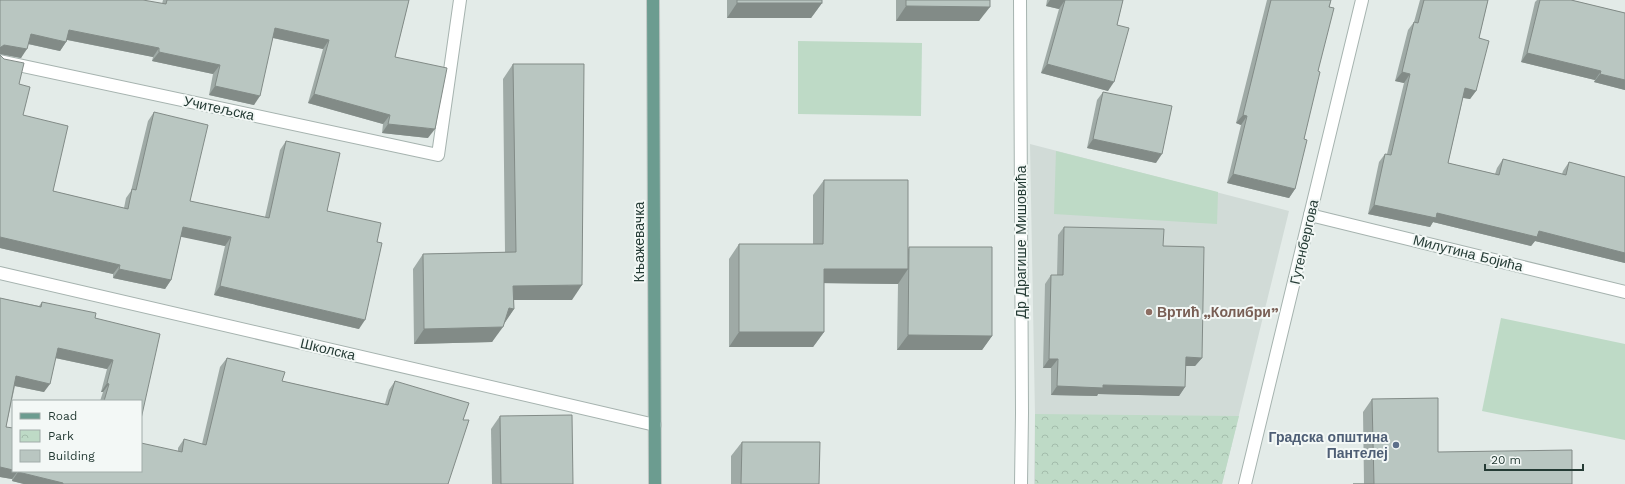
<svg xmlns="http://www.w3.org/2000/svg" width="1625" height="484" font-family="'Work Sans',sans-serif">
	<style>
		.built { fill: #d1dbd7 }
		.park { fill: url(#park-crowns) }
		.pitch { fill: #bedac6 }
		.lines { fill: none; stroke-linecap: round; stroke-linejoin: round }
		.minor-casing { stroke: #a6b3af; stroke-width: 14 }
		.major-casing { stroke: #c2c8c6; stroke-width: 14 }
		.minor { stroke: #fff; stroke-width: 12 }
		.major { stroke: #6c9c90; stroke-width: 12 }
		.wall { fill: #9faaa6 }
		.shaded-wall { fill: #828b87 }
		.building { fill: #b9c6c1; stroke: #828b87 }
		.education-dot { fill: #8d6e63; stroke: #f3f8f6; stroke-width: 1.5 }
		.service-dot { fill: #5c6f8a; stroke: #f3f8f6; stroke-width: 1.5 }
		.labels { text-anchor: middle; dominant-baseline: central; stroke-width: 4; stroke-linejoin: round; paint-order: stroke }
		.street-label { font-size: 14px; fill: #253b35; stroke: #f3f8f6 }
		.education-label { font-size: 14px; font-weight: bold; fill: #785e54; stroke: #f3f8f6; text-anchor: start }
		.service-label { font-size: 14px; font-weight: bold; fill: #4e5e75; stroke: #f3f8f6; text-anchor: end }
	</style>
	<defs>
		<pattern id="park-crowns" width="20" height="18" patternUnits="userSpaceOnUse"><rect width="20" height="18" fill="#bedac6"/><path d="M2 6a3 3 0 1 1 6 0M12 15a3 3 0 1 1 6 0" fill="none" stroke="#a3bcab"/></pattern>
	</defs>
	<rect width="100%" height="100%" fill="#e3ebe8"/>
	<polygon class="built" points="1030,144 1289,211 1222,484 1034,484 1035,414"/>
	<polygon class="park" points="1035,414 1239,416 1222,484 1035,484"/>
	<g class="pitch">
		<polygon points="798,41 922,43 921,116 798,114"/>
		<polygon points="1056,151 1218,192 1217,224 1054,214"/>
		<polygon points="1501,318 1625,344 1625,440 1482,411"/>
	</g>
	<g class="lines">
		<g class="minor-casing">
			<g id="minor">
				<polyline points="1020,0 1022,413 1021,484"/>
				<polyline points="0,61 438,155 460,0"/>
				<polyline points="1310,215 1625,292"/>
				<polyline points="0,273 655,425"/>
				<polyline points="1245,484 1362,0"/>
			</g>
		</g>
		<g class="major-casing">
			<polyline id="major" points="653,0 655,484"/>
		</g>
		<use href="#minor" class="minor"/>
		<use href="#major" class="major"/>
	</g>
	<g class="wall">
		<polygon points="0,0 162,4 163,0 409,0 395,57 428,138 382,133 383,124 308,103 323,49 273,38 254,105 209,95 213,74 152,61 153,57 67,40 66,42 60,51 28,44 21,58 0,54"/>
		<polygon points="727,0 822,0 822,3 811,18 727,18"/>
		<polygon points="896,0 990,0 979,21 896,21"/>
		<polygon points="1047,0 1123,0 1117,25 1108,91 1041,73 1059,9 1046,6"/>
		<polygon points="1267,0 1331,0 1318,71 1304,139 1295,189 1289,198 1227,183 1241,125 1236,123"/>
		<polygon points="1420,0 1488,0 1479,38 1476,91 1470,99 1463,98 1448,163 1495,174 1497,168 1503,159 1562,174 1563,171 1569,162 1625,177 1625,263 1535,241 1531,246 1433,222 1430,227 1368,214 1379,162 1385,154 1387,154 1404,83 1395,81 1408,30 1414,22"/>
		<polygon points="1537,0 1571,0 1625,13 1625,90 1594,82 1595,80 1521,62 1535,2"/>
		<polygon points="513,64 572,300 514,300 514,309 504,323 492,342 414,344 413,269 423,254 505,252 503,79"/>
		<polygon points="19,84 23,115 53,191 124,208 126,198 131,191 148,121 154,112 190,201 265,217 280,150 286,141 327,211 359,329 214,295 225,246 181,236 171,280 165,289 113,278 113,274 0,248"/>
		<polygon points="1103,92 1156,163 1087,148 1097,100"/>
		<polygon points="824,180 908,248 992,336 982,350 897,350 898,283 898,284 824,283 824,332 813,347 729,347 729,259 739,244 813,244 813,195"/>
		<polygon points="1064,227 1163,246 1202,358 1195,366 1185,366 1185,387 1179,396 1098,394 1097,396 1051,395 1051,368 1043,368 1045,284 1051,275 1057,275 1058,235"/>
		<polygon points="0,298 39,306 42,302 95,318 141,401 100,401 103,392 101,392 107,369 55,358 44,392 15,386 6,427 13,471 178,451 178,448 184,439 202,444 220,367 227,358 282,381 385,404 389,390 395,381 463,420 448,484 24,484 12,481 12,479 0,477"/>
		<polygon points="1372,399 1438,452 1572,484 1364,484 1363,412"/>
		<polygon points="500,416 573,484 492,484 491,429"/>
		<polygon points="742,442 819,484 731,484 731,456"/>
	</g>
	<g class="shaded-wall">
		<polygon points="1050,0 1065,0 1059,9 1046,6"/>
		<polygon points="737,3 822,3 811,18 727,18"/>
		<polygon points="906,6 990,7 979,21 896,21"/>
		<polygon points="275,28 329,40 323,49 269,37"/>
		<polygon points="69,30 159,48 153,57 63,39"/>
		<polygon points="31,34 66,42 60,51 24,43"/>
		<polygon points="4,45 27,49 21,58 0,54 0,48"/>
		<polygon points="159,52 220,65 213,74 152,61"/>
		<polygon points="1527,53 1601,71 1595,80 1521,62"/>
		<polygon points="1047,64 1114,82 1108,91 1041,73"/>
		<polygon points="1402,72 1410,74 1404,83 1395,81"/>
		<polygon points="1600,74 1625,80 1625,90 1594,82"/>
		<polygon points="215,86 260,96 254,105 209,95"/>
		<polygon points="1465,88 1476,91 1470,99 1459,97"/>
		<polygon points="314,94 390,115 383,124 308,103"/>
		<polygon points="1243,115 1247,116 1241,125 1236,123"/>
		<polygon points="388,124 435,129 428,138 382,133"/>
		<polygon points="1093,139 1162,154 1156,163 1087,148"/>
		<polygon points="1233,174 1295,189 1289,198 1227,183"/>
		<polygon points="1374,205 1437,213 1539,231 1625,253 1625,263 1535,241 1531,246 1433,222 1430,227 1368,214"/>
		<polygon points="183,227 231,237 225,246 177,236"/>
		<polygon points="0,237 120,265 113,274 0,248"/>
		<polygon points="119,269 171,280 165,289 113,278"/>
		<polygon points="824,269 908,269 898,284 813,283"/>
		<polygon points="582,285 572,300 503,300 513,286"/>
		<polygon points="220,286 365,320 359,329 214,295"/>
		<polygon points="509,308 514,309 504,324"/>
		<polygon points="503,327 492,342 414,344 424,329"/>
		<polygon points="739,332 824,332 813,347 729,347"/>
		<polygon points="908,335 992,336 982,350 897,350"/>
		<polygon points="58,348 113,360 107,369 51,357"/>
		<polygon points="1186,357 1202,358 1195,366 1180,366"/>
		<polygon points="1049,359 1058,359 1051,368 1043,368"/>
		<polygon points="16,376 50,384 44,392 10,385"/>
		<polygon points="107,383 109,384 103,392 101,392"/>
		<polygon points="1103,385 1185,387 1179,396 1098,394 1097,396 1051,395 1057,386"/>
		<polygon points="0,467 13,470 13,471 18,471 12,479 0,477"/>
		<polygon points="18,472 63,483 63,484 24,484 12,481"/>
	</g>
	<g class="building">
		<polygon points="0,0 143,0 166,4 167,0 409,0 395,57 447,68 435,129 388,124 390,115 314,94 329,40 275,28 260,96 215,86 220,65 159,52 159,48 69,30 66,42 31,34 27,49 4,45 1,47 0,48"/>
		<rect x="737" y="0" width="85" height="3"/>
		<polygon points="906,0 990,0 990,7 906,6"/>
		<polygon points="1064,0 1123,0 1117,25 1129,28 1114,82 1047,64 1065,0"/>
		<polygon points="1271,0 1331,0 1329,7 1334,8 1318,71 1320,72 1304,139 1307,140 1295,189 1233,174 1247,116 1243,115"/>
		<polygon points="1424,0 1488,0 1479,38 1489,41 1476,91 1465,88 1448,163 1499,175 1503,159 1566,175 1569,162 1625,177 1625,253 1539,231 1537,237 1437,213 1436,218 1374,205 1385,154 1391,155 1410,74 1402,72 1414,22 1418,23"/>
		<polygon points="1540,0 1571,0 1625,13 1625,80 1600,74 1601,71 1527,53"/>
		<polygon points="0,55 4,59 24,63 19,84 30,87 23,115 68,126 53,191 128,209 132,189 136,190 154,112 208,125 190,201 269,218 286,141 340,153 327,211 381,223 377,242 382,243 365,320 220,286 231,237 183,227 171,280 119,269 120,265 0,237"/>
		<polygon points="513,64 584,64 582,285 513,286 514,309 509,308 503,327 424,329 423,254 516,252"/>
		<polygon points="1103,92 1172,106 1162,154 1093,139"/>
		<polygon points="824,180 908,180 908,269 824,269 824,332 739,332 739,244 823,244"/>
		<polygon points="1064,227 1164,229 1163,246 1204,247 1202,358 1186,357 1185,387 1103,385 1103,388 1057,386 1058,359 1049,359 1051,275 1063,275"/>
		<polygon points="909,247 992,247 992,336 908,335"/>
		<polygon points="0,298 41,307 42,302 96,313 95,318 160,334 141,419 141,401 104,401 109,384 107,383 113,360 58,348 50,384 16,376 6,427 13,428 13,470 0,467"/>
		<polygon points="227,358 285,372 282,381 388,405 395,381 469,403 463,420 469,420 448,484 63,484 63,483 18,472 18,471 141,471 141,443 182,452 184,439 206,445"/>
		<polygon points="1438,398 1438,452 1572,450 1572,484 1353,484 1374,484 1372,399"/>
		<polygon points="572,415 573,484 501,484 500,416"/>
		<polygon points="742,442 820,442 819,484 741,484"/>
	</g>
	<circle class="education-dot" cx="1149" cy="312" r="4"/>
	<circle class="service-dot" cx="1396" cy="445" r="4"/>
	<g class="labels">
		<g class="street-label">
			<text transform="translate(219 108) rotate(12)">Учитељска</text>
			<text transform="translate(639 242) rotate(-90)">Књажевачка</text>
			<text transform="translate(1021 242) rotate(-90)">Др Драгише Мишовића</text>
			<text transform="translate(1304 242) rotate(-77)">Гутенбергова</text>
			<text transform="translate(1468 253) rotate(14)">Милутина Бојића</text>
			<text transform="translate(328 349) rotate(13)">Школска</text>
		</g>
		<g class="education-label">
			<text x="1157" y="312">Вртић „Колибри”</text>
		</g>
		<g class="service-label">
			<text x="1388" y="437">Градска општина<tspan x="1388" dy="16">Пантелеј</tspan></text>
		</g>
	</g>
	<rect x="12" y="400" width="130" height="72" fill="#f3f8f6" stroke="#a1aca9"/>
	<rect x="20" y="413" width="20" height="6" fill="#6c9c90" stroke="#a1aca9"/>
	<text x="48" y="420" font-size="12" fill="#253b35">Road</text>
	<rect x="20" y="430" width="20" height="12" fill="url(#park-crowns)" stroke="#a1aca9"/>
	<text x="48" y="440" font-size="12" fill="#253b35">Park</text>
	<rect x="20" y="450" width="20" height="12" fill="#b9c6c1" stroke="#a1aca9"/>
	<text x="48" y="460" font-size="12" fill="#253b35">Building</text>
	<path d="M1485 464v6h98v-6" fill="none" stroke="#253b35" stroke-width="2"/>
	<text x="1491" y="464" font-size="12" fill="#253b35" stroke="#f3f8f6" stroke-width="3" paint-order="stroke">20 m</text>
</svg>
